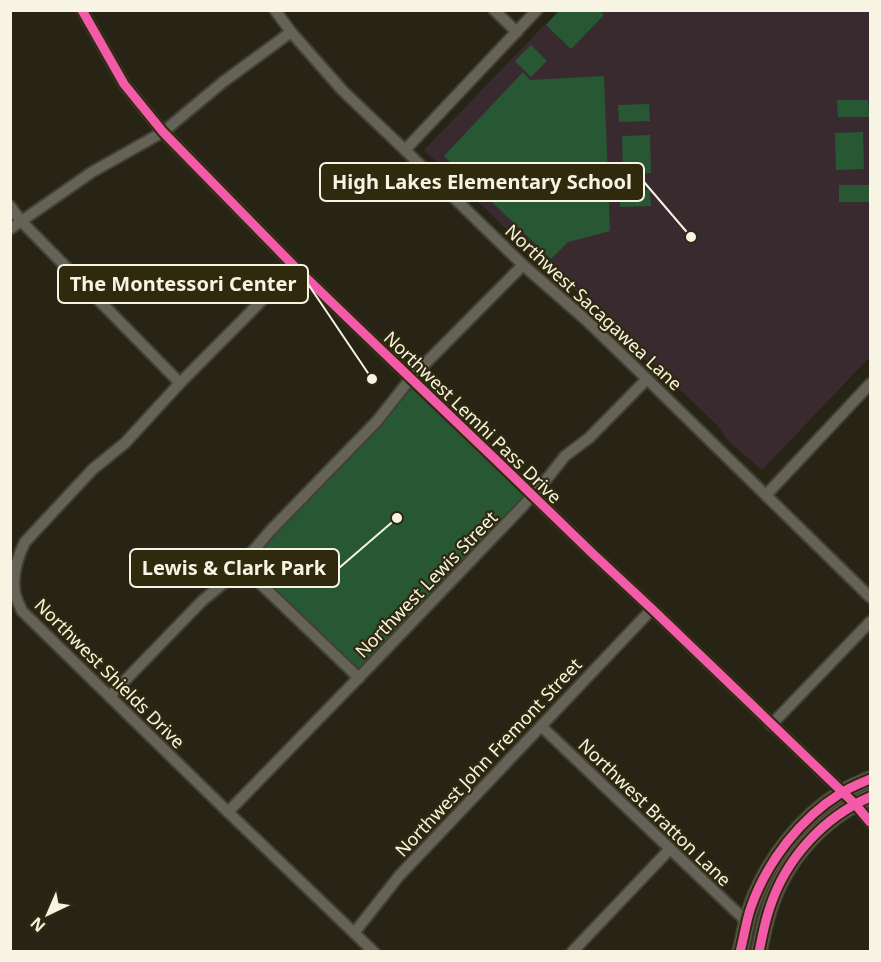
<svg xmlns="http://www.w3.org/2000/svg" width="881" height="962" font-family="'Noto Sans',sans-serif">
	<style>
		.education { fill: #392a30 }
		.green { fill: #275833 }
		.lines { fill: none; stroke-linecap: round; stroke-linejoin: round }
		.minor-casing { stroke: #424034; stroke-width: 14 }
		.secondary-casing { stroke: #424034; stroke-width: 18 }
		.minor { stroke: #656357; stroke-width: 10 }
		.secondary { stroke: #625d4f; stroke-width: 15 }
		.cycleway-casing { stroke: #2f290e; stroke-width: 13 }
		.cycleway { stroke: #f35aa7; stroke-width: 9 }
		.labels { text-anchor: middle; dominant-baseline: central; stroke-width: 4.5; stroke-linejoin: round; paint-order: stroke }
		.street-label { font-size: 18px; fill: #f7f4e3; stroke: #2f290e }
		.leader { fill: none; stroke: #f7f4e3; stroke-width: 2 }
		.callout-dot { fill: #f7f4e3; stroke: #2f290e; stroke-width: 2 }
		.callout { fill: #2f290e; stroke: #f7f4e3; stroke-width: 2 }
		.callout-label { font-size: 20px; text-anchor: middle; font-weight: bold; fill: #f7f4e3 }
	</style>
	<rect width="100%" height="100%" fill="#272416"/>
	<polygon class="education" points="558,11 870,11 870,357 762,470 728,441 718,426 654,365 643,359 614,328 584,298 525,246 517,243 513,240 504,227 424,150"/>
	<g class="green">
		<polygon points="560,10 600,11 604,15 571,49 546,25"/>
		<polygon points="531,45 547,61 531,77 515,61"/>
		<polygon points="523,72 530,80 604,76 610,231 568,242 551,259 444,156"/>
		<polygon points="837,100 868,100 869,117 838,117"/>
		<polygon points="649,104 650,121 619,122 618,105"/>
		<polygon points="863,132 864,169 836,170 835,133"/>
		<polygon points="650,135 651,173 623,174 622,136"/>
		<rect x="839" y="185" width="31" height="17"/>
		<polygon points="620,190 650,190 651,206 620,207"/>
		<polygon points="411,378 532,496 359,678 243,567"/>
	</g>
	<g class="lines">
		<g class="minor-casing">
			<g id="minor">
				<polyline points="82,10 124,84 163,132 295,267 353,323 495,459 592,553 652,609 855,804 870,822"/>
				<polyline points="275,10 291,32 343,91 405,150 523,265 586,320 647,379 870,597"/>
				<polyline points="494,10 517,32"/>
				<polyline points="405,150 537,10"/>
				<polyline points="10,206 21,221 180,383"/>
				<polyline points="10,229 92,172 163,132 223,82 291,32"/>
				<path d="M 295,267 L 180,383 L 125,443 L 93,469 L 25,542 C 17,558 12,575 15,593 C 16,599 20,606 22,611 L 228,812 L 374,952"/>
				<polyline points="767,494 870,384"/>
				<polyline points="243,567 359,678"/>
				<polyline points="110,696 202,601 243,567 252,552 271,530 377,421 411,378 523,265"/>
				<polyline points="771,725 870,622"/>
				<polyline points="541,726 747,922"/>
				<polyline points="228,812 370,666 523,506 550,475 565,456 589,438 647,379"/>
				<polyline points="354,933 399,876 652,609"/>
				<polyline points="572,952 670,849"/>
			</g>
		</g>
		<g class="secondary-casing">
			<g id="secondary">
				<path d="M 740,952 C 744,937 746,921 751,907 C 767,861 801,818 841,793 C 850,787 861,783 870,779"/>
				<path d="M 759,952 C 762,937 765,921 770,907 C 786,858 824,817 870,797"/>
			</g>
		</g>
		<use href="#minor" class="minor"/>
		<use href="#secondary" class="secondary"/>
		<g class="cycleway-casing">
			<g id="cycleway">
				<polyline points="82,10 124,84 163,132 295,267 353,323 495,459 592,553 652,609 855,804 870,822"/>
				<path d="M 740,952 C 744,937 746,921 751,907 C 767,861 801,818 841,793 C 850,787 861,783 870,779"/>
				<path d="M 759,952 C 762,937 765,921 770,907 C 786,858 824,817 870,797"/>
			</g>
		</g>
		<use href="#cycleway" class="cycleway"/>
	</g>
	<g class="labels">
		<g class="street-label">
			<text transform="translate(594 307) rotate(43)">Northwest Sacagawea Lane</text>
			<text transform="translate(473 417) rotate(44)">Northwest Lemhi Pass Drive</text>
			<text transform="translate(426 584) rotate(-46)">Northwest Lewis Street</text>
			<text transform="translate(110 673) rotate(45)">Northwest Shields Drive</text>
			<text transform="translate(488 757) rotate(-47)">Northwest John Fremont Street</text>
			<text transform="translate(655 812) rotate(44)">Northwest Bratton Lane</text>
		</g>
	</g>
	<path class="leader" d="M691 237L644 182M372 379L308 284M397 518L339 568"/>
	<g class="callout-dot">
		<circle cx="691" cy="237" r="6"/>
		<circle cx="372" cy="379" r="6"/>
		<circle cx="397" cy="518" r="6"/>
	</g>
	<g class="callout">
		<rect x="320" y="163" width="324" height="38" rx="6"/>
		<rect x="58" y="265" width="250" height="38" rx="6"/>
		<rect x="130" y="549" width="209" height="38" rx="6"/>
	</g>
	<g class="callout-label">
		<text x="482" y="189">High Lakes Elementary School</text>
		<text x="183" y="291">The Montessori Center</text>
		<text x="234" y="575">Lewis &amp; Clark Park</text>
	</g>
	<rect width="881" height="962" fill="none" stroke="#f7f4e3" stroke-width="24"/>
	<g transform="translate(48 914) rotate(224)" stroke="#2f290e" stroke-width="4.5" paint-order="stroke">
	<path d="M0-4.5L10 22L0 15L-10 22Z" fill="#f7f4e3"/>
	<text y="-9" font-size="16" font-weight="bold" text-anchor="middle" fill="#f7f4e3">N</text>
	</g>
</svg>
